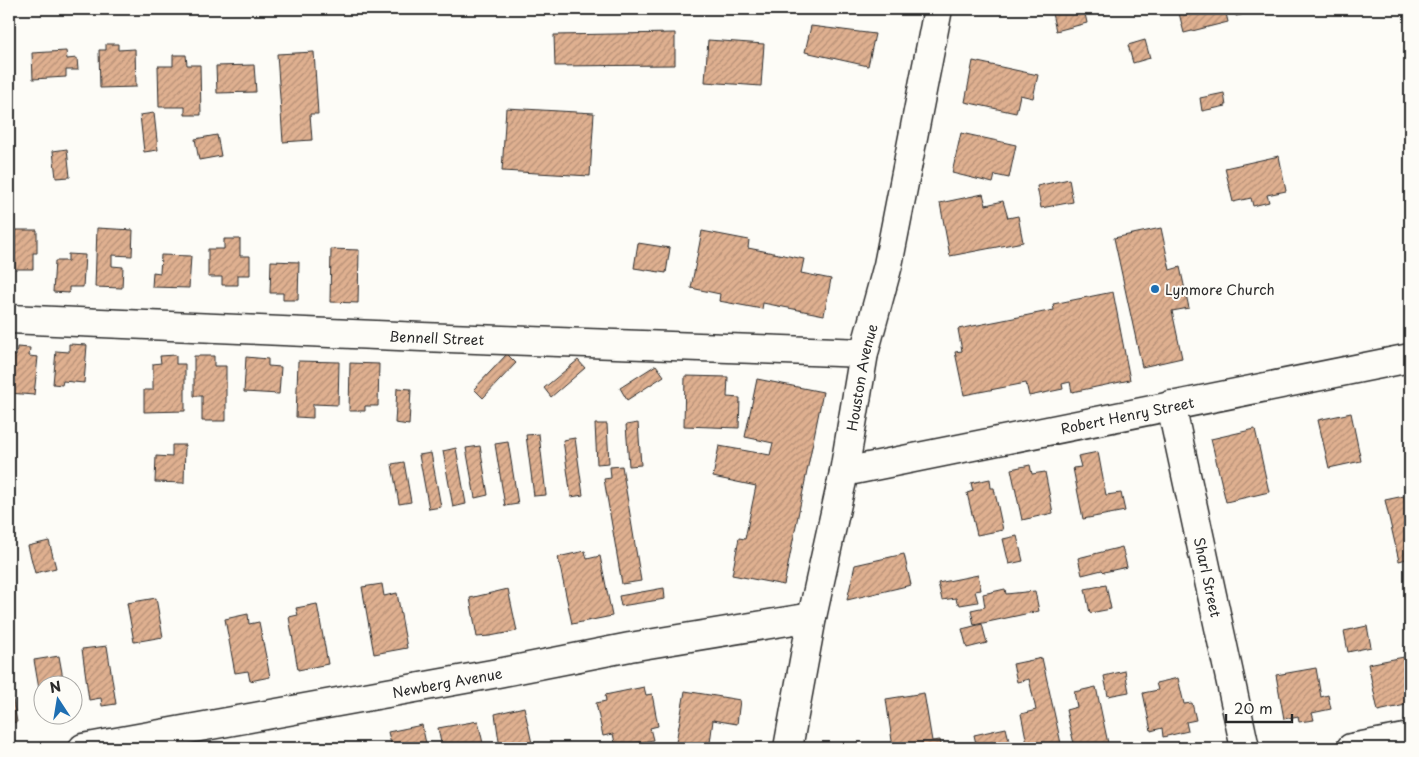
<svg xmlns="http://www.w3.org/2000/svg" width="1419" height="757" font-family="'Playpen Sans',sans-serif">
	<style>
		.building { fill: url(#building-hatch); stroke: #2b2b2b }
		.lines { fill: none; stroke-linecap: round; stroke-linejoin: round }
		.minor-casing { stroke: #2b2b2b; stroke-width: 31 }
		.minor { stroke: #fdfcf7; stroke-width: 28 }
		.poi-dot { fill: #1f6fb2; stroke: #fdfcf7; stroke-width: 2 }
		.labels { text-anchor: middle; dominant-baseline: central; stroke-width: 4; stroke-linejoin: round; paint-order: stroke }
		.poi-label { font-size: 14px; fill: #2b2b2b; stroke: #fdfcf7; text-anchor: start }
		.street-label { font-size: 14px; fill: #2b2b2b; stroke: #fdfcf7 }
	</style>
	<defs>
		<pattern id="building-hatch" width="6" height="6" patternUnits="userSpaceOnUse" patternTransform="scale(1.25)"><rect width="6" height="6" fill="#dfb090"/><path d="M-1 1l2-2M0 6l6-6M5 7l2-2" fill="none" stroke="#b58f76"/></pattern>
	</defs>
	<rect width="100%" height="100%" fill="#fdfcf7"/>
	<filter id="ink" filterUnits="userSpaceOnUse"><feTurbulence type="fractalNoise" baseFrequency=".02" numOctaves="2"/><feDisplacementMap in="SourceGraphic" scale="10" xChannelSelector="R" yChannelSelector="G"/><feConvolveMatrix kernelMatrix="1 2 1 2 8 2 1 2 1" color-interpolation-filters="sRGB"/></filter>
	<g filter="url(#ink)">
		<g class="building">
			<polygon points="1051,9 1084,9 1087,23 1056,31"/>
			<polygon points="1178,9 1225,9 1228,22 1184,33"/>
			<polygon points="1234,9 1257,9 1258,11 1236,16"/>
			<polygon points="811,26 875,34 868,66 805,52"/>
			<polygon points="675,33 675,65 555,66 554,35"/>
			<polygon points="708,40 764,44 761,86 705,82"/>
			<polygon points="1145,40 1150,58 1133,63 1128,45"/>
			<polygon points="106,44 118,44 118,50 135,49 136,87 100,88 99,50 106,50"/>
			<polygon points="9,48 11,112 9,112"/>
			<polygon points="66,51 67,59 77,58 78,70 66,70 66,77 33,79 32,53"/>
			<polygon points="314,52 318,114 310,114 312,140 283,142 277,54"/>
			<polygon points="173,55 186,55 187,65 200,65 201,115 185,115 185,107 159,107 158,66 173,66"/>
			<polygon points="973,61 1038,75 1033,98 1020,95 1016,113 965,102"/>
			<polygon points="254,65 256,92 217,93 216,66"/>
			<polygon points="1224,93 1226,106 1202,111 1200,98"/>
			<polygon points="506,108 594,113 590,176 502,171"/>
			<polygon points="154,113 158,150 144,152 140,115"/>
			<polygon points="961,133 1016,145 1009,178 995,175 993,183 952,173"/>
			<polygon points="217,135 221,156 199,160 195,139"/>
			<polygon points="67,149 70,177 56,178 53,151"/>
			<polygon points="1279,156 1286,191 1267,195 1269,202 1253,206 1251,198 1233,202 1225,168"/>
			<polygon points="1069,179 1073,202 1041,208 1037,186"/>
			<polygon points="983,194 986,205 1003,201 1008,218 1018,216 1023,242 950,256 940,203"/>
			<polygon points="97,228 133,230 132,256 112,255 112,266 123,267 122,288 95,287"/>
			<polygon points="1161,228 1170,270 1180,267 1189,308 1172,311 1182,358 1142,367 1114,238"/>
			<polygon points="15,230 37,230 37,253 33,253 33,269 15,269"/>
			<polygon points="702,231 749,240 748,248 804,259 801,273 831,279 824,315 763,303 762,309 719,301 720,294 691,288"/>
			<polygon points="224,239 240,239 240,256 250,256 250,275 238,275 238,285 222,285 222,277 208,277 208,249 224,249"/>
			<polygon points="638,243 670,248 666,273 634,268"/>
			<polygon points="331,249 359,250 358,303 330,302"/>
			<polygon points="68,254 85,255 83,287 69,287 69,293 53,292 55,261 68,261"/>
			<polygon points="161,255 191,256 189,288 152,287 153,272 160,273"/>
			<polygon points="271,261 299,262 298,300 283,300 283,293 270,293"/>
			<polygon points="1113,292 1130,380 1072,392 1070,382 1062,384 1063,389 1029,396 1026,383 964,395 955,352 962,351 958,329 1054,310 1053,304"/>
			<polygon points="69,344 87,345 84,383 63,381 62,385 53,384 56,351 69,352"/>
			<polygon points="17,347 30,348 29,356 38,357 34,395 9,393 9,355 16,356"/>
			<polygon points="507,354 516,363 483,398 474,389"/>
			<polygon points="176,355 176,364 185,364 185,411 144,412 144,390 153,390 153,364 161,363 160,356"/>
			<polygon points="194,356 214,356 214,366 226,366 226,421 202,421 202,396 194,396"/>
			<polygon points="246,357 268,359 268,366 281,367 279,394 244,392"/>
			<polygon points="578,360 585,368 551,397 544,388"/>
			<polygon points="298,361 339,362 338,405 313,404 313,418 296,417"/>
			<polygon points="350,363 379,364 378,406 365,406 365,411 349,411"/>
			<polygon points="656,365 664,376 627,400 620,388"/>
			<polygon points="685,376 728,377 727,397 740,398 739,428 684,426"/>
			<polygon points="757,379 823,392 784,585 732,575 739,538 745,539 756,486 713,477 719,446 770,455 773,443 745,437"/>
			<polygon points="397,388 411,389 409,425 395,423"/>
			<polygon points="1351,413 1361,461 1329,468 1318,420"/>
			<polygon points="638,423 641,465 629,466 626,425"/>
			<polygon points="595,424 607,424 609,463 597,464"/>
			<polygon points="1255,429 1269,492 1226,502 1211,439"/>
			<polygon points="539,434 546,495 534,496 526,435"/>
			<polygon points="575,438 583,495 571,497 563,440"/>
			<polygon points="508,442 518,504 505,506 495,444"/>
			<polygon points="172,445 185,445 184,483 155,482 156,456 172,457"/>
			<polygon points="480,446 488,495 475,498 466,448"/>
			<polygon points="456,448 466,504 453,507 443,451"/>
			<polygon points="1098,452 1106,495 1121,493 1125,511 1083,519 1073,468 1081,467 1078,456"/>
			<polygon points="431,453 441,507 429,509 419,455"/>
			<polygon points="404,462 411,502 399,504 392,464"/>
			<polygon points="1030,465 1032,474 1045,472 1053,513 1022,520 1011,469"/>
			<polygon points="622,466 641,581 622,584 604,479 611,478 610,467"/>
			<polygon points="990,479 991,488 994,488 1003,530 977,535 967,493 973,491 971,483"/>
			<polygon points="1404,496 1410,524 1410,558 1399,561 1385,500"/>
			<polygon points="1017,536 1023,561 1009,564 1003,539"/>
			<polygon points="49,541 56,568 35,573 28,546"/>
			<polygon points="1122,547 1127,567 1104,572 1102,570 1082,575 1078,558"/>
			<polygon points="585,551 587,559 600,556 612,616 572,624 558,557"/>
			<polygon points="904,554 911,585 847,600 855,565"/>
			<polygon points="978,575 981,590 975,591 978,602 960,605 959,603 957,603 956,598 942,600 938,583"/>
			<polygon points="382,584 384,596 397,593 407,648 374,654 362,587"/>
			<polygon points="1106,585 1111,609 1090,613 1085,589"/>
			<polygon points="664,588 665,599 621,606 619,596"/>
			<polygon points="508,589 517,631 490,636 477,637 470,598"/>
			<polygon points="1005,589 1006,594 1035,591 1039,611 974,625 971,610 985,607 983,594"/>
			<polygon points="156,598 163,637 134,642 127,603"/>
			<polygon points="317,604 328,664 298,670 289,617 298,615 296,608"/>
			<polygon points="248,614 249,624 259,622 270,677 250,681 248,671 235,673 225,619"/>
			<polygon points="982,624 987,643 967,648 962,629"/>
			<polygon points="1367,626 1371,647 1348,652 1344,631"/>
			<polygon points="107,646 116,704 102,706 101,698 89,700 82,649"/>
			<polygon points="59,656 64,684 42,684 42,706 34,660"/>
			<polygon points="1404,657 1410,691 1410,704 1378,711 1368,664"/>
			<polygon points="1042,658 1062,748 1028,748 1021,714 1036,710 1029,679 1017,682 1013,664"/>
			<polygon points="1316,668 1321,697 1328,695 1331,709 1312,713 1314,720 1299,722 1298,716 1284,719 1276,675"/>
			<polygon points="1125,671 1129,692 1108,696 1104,676"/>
			<polygon points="9,678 17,722 9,723"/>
			<polygon points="1178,678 1184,704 1192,703 1196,720 1186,722 1188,731 1163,737 1162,728 1151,731 1143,693 1158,690 1156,683"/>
			<polygon points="644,687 646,695 652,694 658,726 650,728 653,740 616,747 613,734 603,736 596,703 606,701 605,695"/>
			<polygon points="1096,687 1109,748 1090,748 1089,747 1075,748 1066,710 1077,707 1074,692"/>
			<polygon points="685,691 740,700 737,724 713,720 710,743 706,743 705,748 675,748"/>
			<polygon points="924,693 932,741 940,740 942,748 893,748 886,699"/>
			<polygon points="524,707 533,748 500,748 495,714"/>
			<polygon points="478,721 484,748 442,748 438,728"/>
			<polygon points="422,725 427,748 392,748 388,732"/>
			<polygon points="1006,728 1011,748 977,748 974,735"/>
		</g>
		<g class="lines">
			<g class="minor-casing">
				<g id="minor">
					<path id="s1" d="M 9,319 L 422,337 L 864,353"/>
					<path id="s2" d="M 1171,405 L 1245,748"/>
					<path id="s3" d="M 844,472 L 1410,358"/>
					<path id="s4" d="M 83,748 L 498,673 L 630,647 L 812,617"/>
					<path id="s5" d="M 788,748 L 812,617 L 844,472 L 864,353 L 888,265 L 938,9"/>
					<polyline points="1351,748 1410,737"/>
				</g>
			</g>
			<use href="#minor" class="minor"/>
		</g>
	</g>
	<circle class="poi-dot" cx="1155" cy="289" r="5"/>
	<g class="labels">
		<g class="poi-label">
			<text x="1165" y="289">Lynmore Church</text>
		</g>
		<g class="street-label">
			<text stroke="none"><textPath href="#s1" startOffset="428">Bennell Street</textPath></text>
			<text stroke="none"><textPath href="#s5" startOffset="378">Houston Avenue</textPath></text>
			<text stroke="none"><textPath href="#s3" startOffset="289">Robert Henry Street</textPath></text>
			<text stroke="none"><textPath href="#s2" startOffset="176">Sharl Street</textPath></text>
			<text stroke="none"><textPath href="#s4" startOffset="370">Newberg Avenue</textPath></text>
		</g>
	</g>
	<rect width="1419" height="757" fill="none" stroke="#fdfcf7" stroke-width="30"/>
	<rect x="15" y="15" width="1389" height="727" fill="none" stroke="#2b2b2b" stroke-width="2" filter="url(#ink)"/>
	<g transform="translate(58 700) rotate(348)"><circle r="24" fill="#fdfcf7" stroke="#a9a8a5"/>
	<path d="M0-4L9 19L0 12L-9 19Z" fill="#1f6fb2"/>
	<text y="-8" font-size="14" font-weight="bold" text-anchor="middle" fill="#2b2b2b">N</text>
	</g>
	<path d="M1226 714v8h66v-8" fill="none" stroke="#2b2b2b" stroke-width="2.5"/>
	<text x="1234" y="714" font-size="15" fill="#2b2b2b" stroke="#fdfcf7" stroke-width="4" paint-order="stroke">20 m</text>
</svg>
